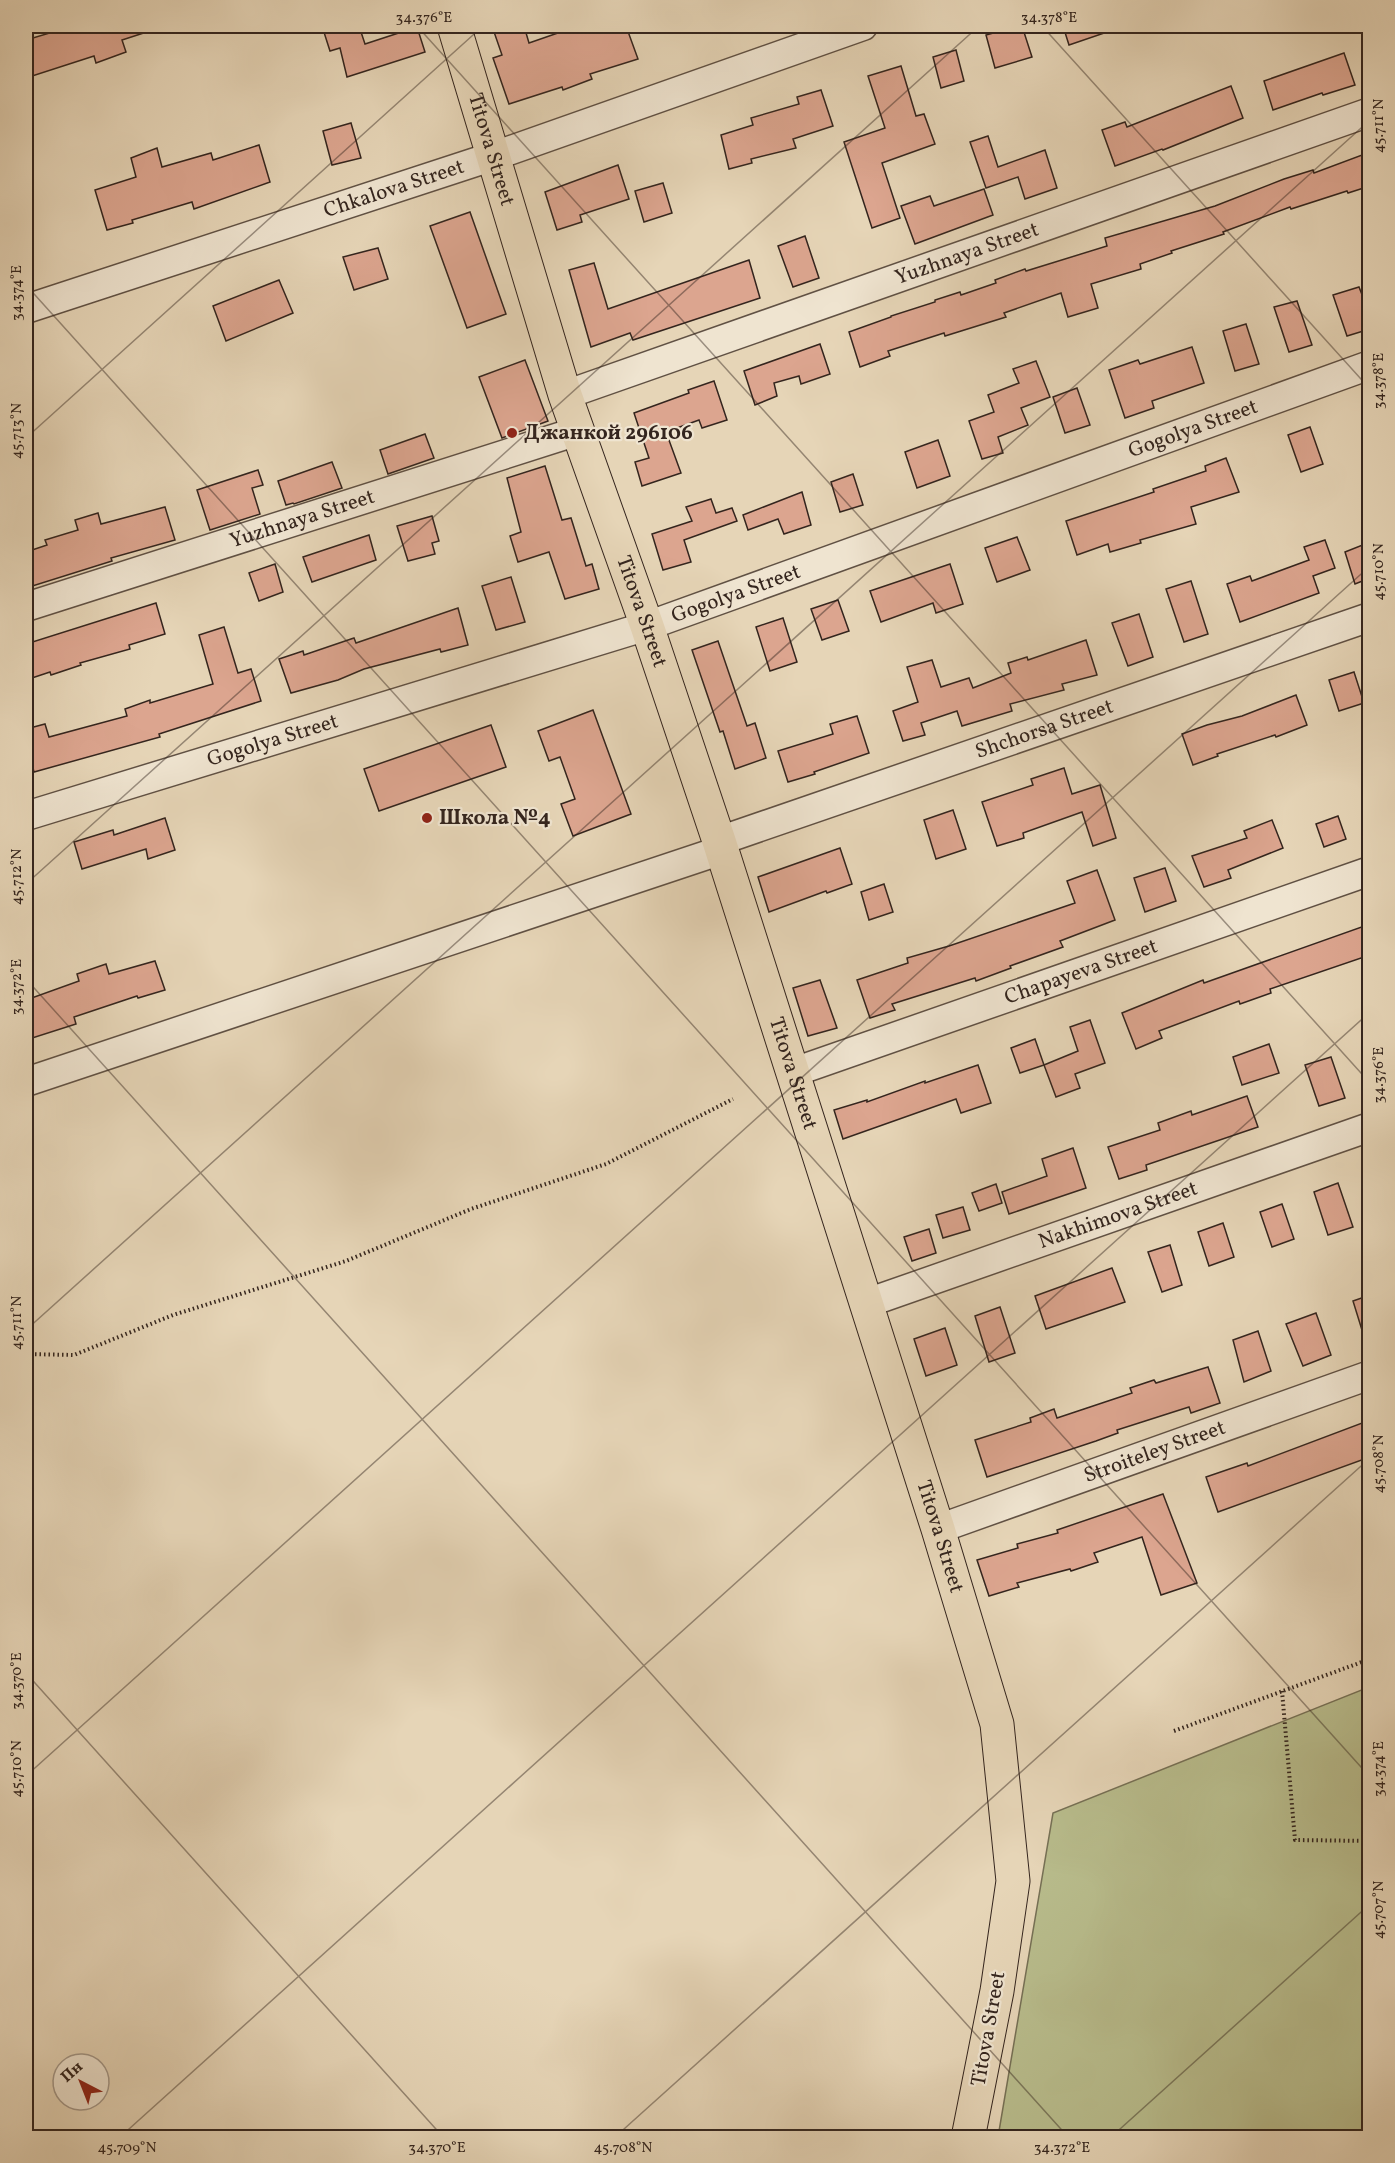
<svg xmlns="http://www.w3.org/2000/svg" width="1395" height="2163" font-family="Vollkorn,serif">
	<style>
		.green { fill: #b8bc8c; stroke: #767055; stroke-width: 1.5 }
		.building { fill: #dca58f; stroke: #34251e; stroke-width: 1.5 }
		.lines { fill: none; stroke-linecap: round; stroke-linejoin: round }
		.minor-casing { stroke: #605144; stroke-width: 31 }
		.major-casing { stroke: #34251e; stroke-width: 35 }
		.path { stroke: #34251e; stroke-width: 4; stroke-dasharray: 1.5 3; stroke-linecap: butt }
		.minor { stroke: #efe4d0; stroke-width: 28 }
		.major { stroke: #e6d5b7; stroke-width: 33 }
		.ticks { fill: none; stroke: #34251e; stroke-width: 1.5; stroke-opacity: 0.45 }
		.poi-dot { fill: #8f2418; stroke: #efe4d0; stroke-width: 2 }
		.labels { text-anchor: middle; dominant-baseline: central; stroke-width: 4.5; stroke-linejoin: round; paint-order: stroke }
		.street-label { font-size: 21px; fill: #34251e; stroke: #efe4d0 }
		.poi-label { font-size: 21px; font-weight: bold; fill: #34251e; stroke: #efe4d0; text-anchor: start }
		.neatline { fill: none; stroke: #34251e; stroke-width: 2 }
		.ticks-label { font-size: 15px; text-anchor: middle; fill: #34251e }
	</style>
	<rect width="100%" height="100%" fill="#e6d5b7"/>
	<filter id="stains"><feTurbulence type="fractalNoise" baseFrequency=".00333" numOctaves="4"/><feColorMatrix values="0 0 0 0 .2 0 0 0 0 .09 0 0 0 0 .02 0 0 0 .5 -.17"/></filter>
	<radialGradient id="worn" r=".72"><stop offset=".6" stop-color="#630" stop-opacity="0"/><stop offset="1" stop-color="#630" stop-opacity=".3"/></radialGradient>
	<polygon class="green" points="1369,1687 1369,2137 998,2137 1053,1813"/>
	<g class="building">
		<polygon points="73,26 155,26 156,29 122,40 126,52 96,63 94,56 26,78 26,40"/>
		<polygon points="322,26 359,26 365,44 417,27 425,52 347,77 340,48 330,51"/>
		<polygon points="492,26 524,26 529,43 578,26 626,26 638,59 590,74 592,79 563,90 562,87 509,104 493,58 502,55"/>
		<polygon points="1019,26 1022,26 1032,57 995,68 986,35"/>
		<polygon points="1063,26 1119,26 1119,28 1069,45"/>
		<polygon points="956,50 964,81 941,88 933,57"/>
		<polygon points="1344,53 1355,85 1323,95 1322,93 1273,110 1264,81"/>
		<polygon points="901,66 916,116 924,114 935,144 882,163 900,218 872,228 844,142 885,128 868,76"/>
		<polygon points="1231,86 1243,118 1163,150 1162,149 1115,166 1102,130 1125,122 1127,127"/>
		<polygon points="821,90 833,126 793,139 796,148 751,159 752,163 729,169 721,135 753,125 751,118 799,104 797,97"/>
		<polygon points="351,123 361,158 332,165 323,131"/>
		<polygon points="988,136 998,167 1045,150 1057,188 1025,199 1018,177 986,188 970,142"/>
		<polygon points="259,145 270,182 194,209 192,202 132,220 133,223 107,230 95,190 136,177 131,158 157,148 162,167 211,153 213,160"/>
		<polygon points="1370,152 1370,186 1348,193 1347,191 1291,209 1290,207 1223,232 1224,234 1171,251 1172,253 1140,264 1141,269 1091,284 1098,308 1068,317 1061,293 1004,313 1006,317 945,336 944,333 888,351 890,356 860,367 849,332 891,317 891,316 935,302 935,300 960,292 961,295 996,283 995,280 1025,269 1026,271 1107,246 1105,238 1215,206 1284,179 1313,170 1314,173"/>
		<polygon points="618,165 629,199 580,215 582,222 557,230 545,192"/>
		<polygon points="663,183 672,213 644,222 635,191"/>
		<polygon points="984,189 993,215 915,244 901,206 930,196 934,206"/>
		<polygon points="470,212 506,314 467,328 430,226"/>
		<polygon points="805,236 819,278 793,287 778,246"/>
		<polygon points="378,248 388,279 354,290 343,257"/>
		<polygon points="749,260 760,298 633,340 630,333 591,347 569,270 594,263 608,309"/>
		<polygon points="279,280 293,313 226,341 213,306"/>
		<polygon points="1359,287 1370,315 1370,329 1347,336 1333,295"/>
		<polygon points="1297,301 1312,345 1289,352 1274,307"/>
		<polygon points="1246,324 1259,364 1235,371 1223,331"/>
		<polygon points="820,344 830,374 801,384 799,376 774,383 777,396 755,405 744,371"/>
		<polygon points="1192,347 1204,383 1152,401 1154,408 1125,418 1109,370 1138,360 1140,364"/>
		<polygon points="525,360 548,421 502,438 479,377"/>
		<polygon points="1036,361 1050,397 1021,408 1028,425 998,437 1003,453 982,459 969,421 994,412 988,395 1019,383 1013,369"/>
		<polygon points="714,381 727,420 702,428 699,420 666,432 681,473 642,486 635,462 649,458 634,413 689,393 688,390"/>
		<polygon points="1077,388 1090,425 1065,433 1053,397"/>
		<polygon points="1310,427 1323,464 1301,472 1288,435"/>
		<polygon points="425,434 434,458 388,474 380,450"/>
		<polygon points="938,440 950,476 917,488 905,452"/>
		<polygon points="1226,458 1239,492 1191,507 1196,524 1140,540 1141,543 1110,552 1108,544 1077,555 1066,521 1154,492 1153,489 1206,471 1205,466"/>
		<polygon points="332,462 342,488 294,504 293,503 286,505 278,481"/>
		<polygon points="545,466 562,520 571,518 586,566 592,564 599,589 565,599 549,552 518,562 510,536 521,532 507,478"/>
		<polygon points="258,470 263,485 252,488 260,514 210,530 197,490"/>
		<polygon points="853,474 863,505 840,512 831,482"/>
		<polygon points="802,492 811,525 784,534 778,519 748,530 743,515"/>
		<polygon points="711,499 716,513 732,508 737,521 684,540 691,562 663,570 652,534 692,521 686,507"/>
		<polygon points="165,507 175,540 111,558 112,561 26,588 26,552 47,545 45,540 78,530 75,520 98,513 101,524"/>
		<polygon points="432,516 439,541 432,543 435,554 408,561 397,526"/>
		<polygon points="369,535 376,560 312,582 303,557"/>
		<polygon points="1017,537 1030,570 997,582 985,548"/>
		<polygon points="1325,540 1335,568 1313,576 1319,593 1240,622 1227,584 1250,576 1252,581 1309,560 1304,547"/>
		<polygon points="1370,542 1370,578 1355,584 1345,552"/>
		<polygon points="275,564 283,592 259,601 249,573"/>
		<polygon points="950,564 963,604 936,613 933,603 881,622 870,591"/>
		<polygon points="511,577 525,622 496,630 482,586"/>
		<polygon points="1191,581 1208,634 1184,642 1166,589"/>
		<polygon points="838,600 849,631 822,640 811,609"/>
		<polygon points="156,603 165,634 129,645 130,649 80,663 81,665 51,675 50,672 26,680 26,644"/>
		<polygon points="458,608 468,645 441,652 440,649 364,669 338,680 291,693 279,659 303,651 304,655 354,638 356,643"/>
		<polygon points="1139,614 1153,657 1128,666 1112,623"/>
		<polygon points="783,618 797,662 770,671 756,627"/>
		<polygon points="224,627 238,673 251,669 261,701 159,734 160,737 34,772 26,742 26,729 45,724 49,737 127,716 125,709 150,700 150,703 213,684 199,635"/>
		<polygon points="1086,640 1097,675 1062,684 1064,690 1010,704 1012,711 962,726 957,711 921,723 925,735 903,741 893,711 918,702 907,667 932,660 941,687 969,678 973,688 1011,673 1008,663 1027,657 1028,660"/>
		<polygon points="718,641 747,726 755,723 766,758 735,769 723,731 720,732 692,650"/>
		<polygon points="1354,672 1364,703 1339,711 1329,680"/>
		<polygon points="1296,695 1307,725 1276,737 1275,735 1217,754 1218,756 1193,765 1182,734 1207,725 1242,716"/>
		<polygon points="593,710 631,814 573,836 561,804 575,799 560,757 549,761 538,731"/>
		<polygon points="857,716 869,753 814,772 815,774 788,782 778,751 833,734 830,724"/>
		<polygon points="491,725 506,767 379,811 364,769"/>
		<polygon points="1064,768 1072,794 1100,785 1116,838 1093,846 1082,812 1023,833 1024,838 997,846 982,802 1033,785 1031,779"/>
		<polygon points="953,810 966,849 936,859 924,820"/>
		<polygon points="1338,816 1346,839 1324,847 1316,824"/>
		<polygon points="165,818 175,850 148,859 146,849 82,869 74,842 113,830 114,835"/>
		<polygon points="1272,820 1283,848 1228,870 1231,878 1204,887 1192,856 1247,838 1244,831"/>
		<polygon points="840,848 852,884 827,893 826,891 769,912 758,877"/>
		<polygon points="1165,868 1176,901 1145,912 1134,878"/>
		<polygon points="1097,870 1115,920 1060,941 1063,947 1010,966 1011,968 976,981 975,978 892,1004 895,1010 870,1018 857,980 908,963 907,958 949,946 1075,903 1067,881"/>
		<polygon points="884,884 893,912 869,920 861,892"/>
		<polygon points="1370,924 1370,955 1270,989 1271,993 1240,1004 1239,1001 1159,1031 1162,1038 1136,1049 1122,1013 1203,980 1204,983"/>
		<polygon points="155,961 165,990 138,998 137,996 74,1017 76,1024 26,1040 26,1000 79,981 77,974 106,964 109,974"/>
		<polygon points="820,980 837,1028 808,1036 793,988"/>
		<polygon points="1090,1020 1105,1063 1075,1074 1080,1088 1056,1097 1044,1065 1078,1051 1070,1027"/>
		<polygon points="1035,1039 1044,1065 1020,1073 1011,1048"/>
		<polygon points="1269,1044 1279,1073 1242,1085 1233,1057"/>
		<polygon points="1331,1057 1345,1098 1319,1106 1305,1065"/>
		<polygon points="978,1065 991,1103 961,1113 956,1099 843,1139 834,1110 867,1100 867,1102 925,1081 925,1083"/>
		<polygon points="1247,1096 1258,1127 1146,1165 1147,1170 1119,1179 1108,1147 1160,1130 1158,1123 1191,1111 1192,1115"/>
		<polygon points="1073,1148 1086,1188 1009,1214 1002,1192 1047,1176 1042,1159"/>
		<polygon points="1338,1183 1353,1227 1328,1235 1314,1192"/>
		<polygon points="996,1184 1002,1203 979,1211 972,1193"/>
		<polygon points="1282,1204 1294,1239 1272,1247 1260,1212"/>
		<polygon points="963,1207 970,1230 943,1238 936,1215"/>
		<polygon points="1223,1223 1234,1257 1209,1266 1198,1232"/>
		<polygon points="929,1229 936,1253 912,1261 904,1237"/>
		<polygon points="1170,1245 1182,1285 1162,1292 1148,1252"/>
		<polygon points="1112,1268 1125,1302 1046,1329 1035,1296"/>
		<polygon points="1370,1295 1370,1342 1366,1343 1353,1301"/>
		<polygon points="1000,1307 1015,1353 989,1362 975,1316"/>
		<polygon points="1316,1313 1331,1355 1303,1366 1286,1324"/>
		<polygon points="945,1328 957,1365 926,1376 914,1339"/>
		<polygon points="1258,1331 1271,1371 1244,1382 1233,1340"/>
		<polygon points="1208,1367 1220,1403 1191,1413 1189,1407 1117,1430 1118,1433 1096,1441 987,1477 975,1440 1031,1422 1030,1418 1054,1409 1057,1418 1132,1393 1130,1388 1154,1380 1156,1383"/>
		<polygon points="1370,1420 1370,1457 1218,1512 1206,1477 1247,1463 1248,1466"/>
		<polygon points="1163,1494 1197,1583 1161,1595 1142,1537 1094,1553 1098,1562 1071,1571 1070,1569 1017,1583 1019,1587 989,1596 977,1560 1018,1548 1017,1544 1058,1533 1057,1530"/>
	</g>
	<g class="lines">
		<g class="minor-casing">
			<g id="minor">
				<path id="s1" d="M 26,309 L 494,156 L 863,26"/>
				<path id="s2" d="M 565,395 L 1370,112"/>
				<path id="s3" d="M 26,607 L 578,431"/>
				<path id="s4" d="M 26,816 L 647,626 L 1370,365"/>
				<path id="s5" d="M 719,841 L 1370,617"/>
				<path id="s6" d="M 794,1072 L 1370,871"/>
				<polyline points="26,1082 722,850"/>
				<path id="s7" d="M 867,1303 L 1370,1127"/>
				<path id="s8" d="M 938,1529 L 1370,1375"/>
			</g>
		</g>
		<g class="major-casing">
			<g id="major">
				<path id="s9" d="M 454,26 L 565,395 L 647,626 L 719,841 L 938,1529 L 997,1724 L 1013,1881 L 997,1991 L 968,2138"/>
			</g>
		</g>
		<g class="path">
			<polyline points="26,1354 74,1355 173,1315 346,1261 471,1209 606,1164 733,1099"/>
			<polyline points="1282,1691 1295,1840 1370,1841"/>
			<polyline points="1174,1731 1370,1659"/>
		</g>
		<use href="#minor" class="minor"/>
		<use href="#major" class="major"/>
	</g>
	<path class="ticks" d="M 417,26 L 1370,1083M 1042,26 L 1370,389M 26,285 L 1370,1777M 26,438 L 483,26M 26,884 L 979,26M 26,979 L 1069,2138M 26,1330 L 1370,120M 26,1673 L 444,2138M 26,1776 L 1370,566M 119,2138 L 1370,1012M 614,2138 L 1370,1458M 1110,2138 L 1370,1904"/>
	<g class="poi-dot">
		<circle cx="512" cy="433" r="6"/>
		<circle cx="427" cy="818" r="6"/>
	</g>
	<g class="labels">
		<g class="street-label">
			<text stroke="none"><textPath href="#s9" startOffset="129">Titova Street</textPath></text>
			<text stroke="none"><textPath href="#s1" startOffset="387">Chkalova Street</textPath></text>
			<text stroke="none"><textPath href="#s2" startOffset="426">Yuzhnaya Street</textPath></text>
			<text stroke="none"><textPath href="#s4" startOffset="1230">Gogolya Street</textPath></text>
			<text stroke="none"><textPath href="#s3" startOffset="290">Yuzhnaya Street</textPath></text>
			<text stroke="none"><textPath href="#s4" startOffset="744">Gogolya Street</textPath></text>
			<text stroke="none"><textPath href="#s9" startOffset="615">Titova Street</textPath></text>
			<text stroke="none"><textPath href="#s5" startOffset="344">Shchorsa Street</textPath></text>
			<text stroke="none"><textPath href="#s4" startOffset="258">Gogolya Street</textPath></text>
			<text stroke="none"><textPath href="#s6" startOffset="304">Chapayeva Street</textPath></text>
			<text stroke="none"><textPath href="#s9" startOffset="1101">Titova Street</textPath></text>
			<text stroke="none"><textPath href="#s7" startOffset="266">Nakhimova Street</textPath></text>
			<text stroke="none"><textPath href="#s8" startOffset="230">Stroiteley Street</textPath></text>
			<text stroke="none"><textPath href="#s9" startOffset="1587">Titova Street</textPath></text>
			<text transform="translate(989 2029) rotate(-80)">Titova Street</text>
		</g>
		<g class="poi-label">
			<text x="524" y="433">Джанкой 296106</text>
			<text x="439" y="818">Школа №4</text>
		</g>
	</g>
	<rect width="1395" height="2163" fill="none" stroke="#e6d5b7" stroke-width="66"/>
	<g transform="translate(81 2082) rotate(318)"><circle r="28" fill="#efe4d0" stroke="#a49889" stroke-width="1.5"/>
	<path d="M0-4.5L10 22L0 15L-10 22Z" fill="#8f2418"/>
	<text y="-9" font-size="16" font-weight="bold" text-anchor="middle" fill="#34251e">Пн</text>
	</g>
	<rect x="33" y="33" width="1329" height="2097" class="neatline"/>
	<g class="ticks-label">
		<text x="424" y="22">34.376°E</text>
		<text x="1049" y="22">34.378°E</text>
		<text transform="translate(1378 126) rotate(-90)" y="5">45.711°N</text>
		<text transform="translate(16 293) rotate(-90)" y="5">34.374°E</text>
		<text transform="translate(1378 381) rotate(-90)" y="5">34.378°E</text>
		<text transform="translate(16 431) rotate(-90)" y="5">45.713°N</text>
		<text transform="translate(1378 572) rotate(-90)" y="5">45.710°N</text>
		<text transform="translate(16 877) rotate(-90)" y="5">45.712°N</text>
		<text transform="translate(16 987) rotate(-90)" y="5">34.372°E</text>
		<text transform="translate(1378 1075) rotate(-90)" y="5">34.376°E</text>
		<text transform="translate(16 1323) rotate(-90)" y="5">45.711°N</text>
		<text transform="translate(1378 1464) rotate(-90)" y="5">45.708°N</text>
		<text transform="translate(16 1681) rotate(-90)" y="5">34.370°E</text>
		<text transform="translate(16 1769) rotate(-90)" y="5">45.710°N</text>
		<text transform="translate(1378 1769) rotate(-90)" y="5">34.374°E</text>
		<text transform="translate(1378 1910) rotate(-90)" y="5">45.707°N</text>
		<text x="127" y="2152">45.709°N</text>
		<text x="437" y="2152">34.370°E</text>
		<text x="623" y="2152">45.708°N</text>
		<text x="1062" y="2152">34.372°E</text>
	</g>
	<rect width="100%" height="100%" filter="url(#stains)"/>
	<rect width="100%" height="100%" fill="url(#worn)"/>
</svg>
